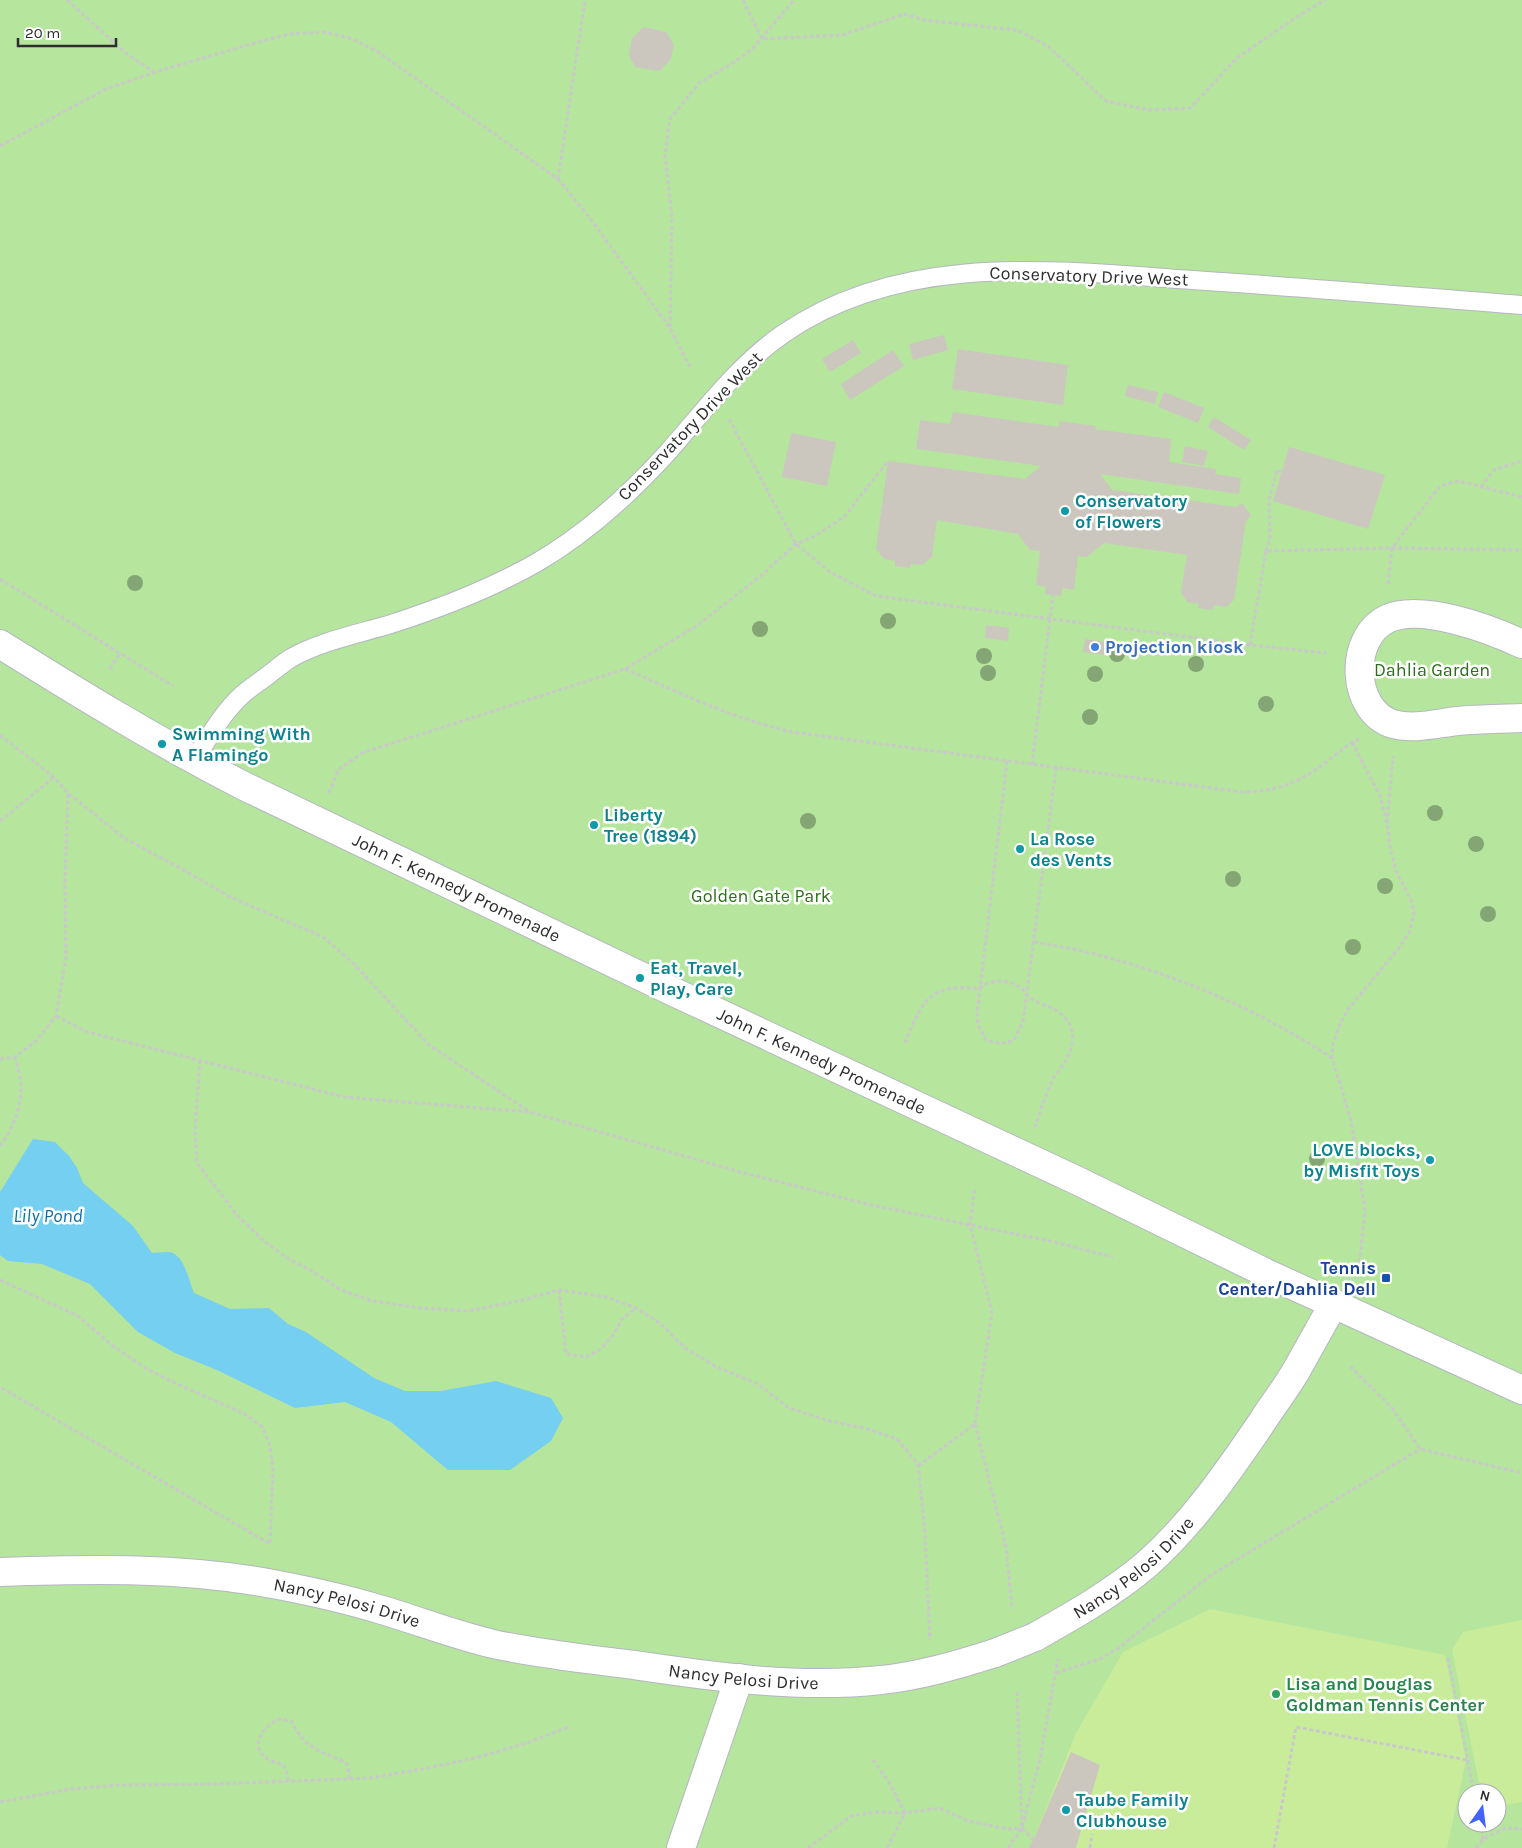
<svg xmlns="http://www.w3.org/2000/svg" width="1522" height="1848" font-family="Karla,sans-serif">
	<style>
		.green { fill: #b6e59e; fill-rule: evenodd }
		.pitch { fill: #c9ec9a }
		.water { fill: #75cff0 }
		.building { fill: #cbc7bf }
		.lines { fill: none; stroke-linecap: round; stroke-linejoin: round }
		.lane-casing { stroke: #b4b7c1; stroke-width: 20 }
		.street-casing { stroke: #b4b7c1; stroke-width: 30 }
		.secondary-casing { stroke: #b4b7c1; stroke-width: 30 }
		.path { stroke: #c9c9c9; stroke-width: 3; stroke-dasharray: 4 2.5; stroke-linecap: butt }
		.lane { stroke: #fff; stroke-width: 18 }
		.street { stroke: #fff; stroke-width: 28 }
		.secondary { stroke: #fff; stroke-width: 28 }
		.secondary-bridge-casing { stroke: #b4b7c1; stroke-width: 30; stroke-linecap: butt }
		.secondary-bridge { stroke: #fff; stroke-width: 28 }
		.tree { fill: #84a574 }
		.culture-dot { fill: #0f9aa8; stroke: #fff; stroke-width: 2 }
		.shop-dot { fill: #3f7fe0; stroke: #fff; stroke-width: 2 }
		.transit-dot { fill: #1a4fb4; stroke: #fff; stroke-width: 2 }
		.leisure-dot { fill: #2e9e5b; stroke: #fff; stroke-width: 2 }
		.labels { text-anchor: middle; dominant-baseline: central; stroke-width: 5; stroke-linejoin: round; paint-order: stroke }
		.street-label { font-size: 18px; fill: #2e2e2e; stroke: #fff }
		.culture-label { font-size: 18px; font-weight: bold; fill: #0d838f; stroke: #fff; text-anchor: start }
		.shop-label { font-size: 18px; font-weight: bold; fill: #366cbe; stroke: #fff; text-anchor: start }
		.park-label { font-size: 18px; fill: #2c6e1b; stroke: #fff }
		.transit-label { font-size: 18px; font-weight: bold; fill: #164399; stroke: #fff; text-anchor: end }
		.leisure-label { font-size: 18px; font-weight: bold; fill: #27864d; stroke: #fff; text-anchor: start }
		.water-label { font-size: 19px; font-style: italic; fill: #0d6fa3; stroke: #fff }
	</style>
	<rect width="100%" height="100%" fill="#efe9e1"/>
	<path class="green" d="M 0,0 L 1522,0 L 1522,1848 L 0,1848 ZM 1467,1793 L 1497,1793 L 1497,1823 L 1467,1823 Z"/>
	<g class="pitch">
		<polygon points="1210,1609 1445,1655 1466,1760 1447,1848 1028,1848 1033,1841 1076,1733 1123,1652"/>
		<polygon points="1522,1620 1522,1802 1497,1807 1497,1793 1481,1793 1452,1650 1463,1632"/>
	</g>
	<path class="water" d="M 33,1139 L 55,1142 L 69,1156 L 77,1168 L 83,1183 L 133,1226 L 152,1253 C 158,1253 167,1251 173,1253 C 185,1259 189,1281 194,1293 L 230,1309 L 269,1308 L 288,1324 L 306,1332 L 374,1378 L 405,1391 L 441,1391 L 496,1381 L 551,1398 L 563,1418 L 551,1441 L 510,1470 L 448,1470 L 391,1422 L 345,1402 L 295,1408 L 217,1370 L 175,1353 L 138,1332 L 90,1284 L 42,1264 L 8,1261 L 0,1255 L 0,1192 Z"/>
	<g class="building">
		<polygon points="644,27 666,32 674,45 671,59 660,71 635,67 629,55 632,38"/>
		<polygon points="944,335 948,350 913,360 909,344"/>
		<polygon points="853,340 861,353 830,372 822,359"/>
		<polygon points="958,349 1068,365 1063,405 952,389"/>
		<polygon points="893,350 904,366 850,400 841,384"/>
		<polygon points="1128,385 1158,392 1155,404 1125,396"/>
		<polygon points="1164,392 1204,408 1198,423 1158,407"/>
		<polygon points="953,412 1059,427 1059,421 1096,426 1095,429 1171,439 1169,462 1216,469 1215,474 1241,478 1239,494 1100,474 1112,490 1236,507 1242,503 1251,515 1246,521 1234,600 1226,607 1215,605 1212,610 1198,608 1199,604 1187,602 1181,592 1187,555 1104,543 1087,557 1078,556 1074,590 1063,588 1061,596 1045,594 1046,587 1036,585 1040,551 1030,550 1018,534 937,520 932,557 922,565 911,564 910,568 895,566 895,561 884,559 876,549 888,461 1025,479 1041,466 916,449 920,420 950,424"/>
		<polygon points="1214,417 1251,440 1244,450 1208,427"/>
		<polygon points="791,433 836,442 827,486 782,477"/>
		<polygon points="1185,446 1208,451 1204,466 1182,462"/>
		<polygon points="1289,447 1385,475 1368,529 1273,501"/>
		<polygon points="986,625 1009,628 1008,641 985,638"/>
		<polygon points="1085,639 1107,642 1106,655 1083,652"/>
		<polygon points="1071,1752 1100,1765 1076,1848 1028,1848 1033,1841"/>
	</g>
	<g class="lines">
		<g class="lane-casing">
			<path id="lane" d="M 194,761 C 208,738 223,712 243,694 C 250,688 259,682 267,676 C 275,670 283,663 291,658 C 321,641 358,634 391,624 C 441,608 490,589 536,563 C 586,534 629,495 668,452 C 704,411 738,365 783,334 C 907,248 1065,272 1207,281 C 1312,288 1417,297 1522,305"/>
		</g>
		<g class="street-casing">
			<g id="street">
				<path id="s1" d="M 0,644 C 80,694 160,743 244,786 L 676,993 L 1078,1181 L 1268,1274 L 1522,1390"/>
				<path d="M 1522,644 C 1490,629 1421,603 1387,619 C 1348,638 1351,711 1393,724 C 1413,730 1438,723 1458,721 C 1479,719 1501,719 1522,718"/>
				<polyline points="1296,1371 1334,1303"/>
				<polyline points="681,1848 739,1678"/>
			</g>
		</g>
		<g class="secondary-casing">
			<g id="secondary">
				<path id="s2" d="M 0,1572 C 91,1569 183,1567 273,1584 C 310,1591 346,1599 382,1610 C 419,1621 455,1635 493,1644 C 539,1654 587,1659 634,1665 C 715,1677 799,1689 881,1680 C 920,1676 957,1665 995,1653"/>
				<path id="s3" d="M 1035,1637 C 1074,1615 1113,1593 1147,1564 C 1192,1524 1228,1472 1262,1422 C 1273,1405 1286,1388 1296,1371"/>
			</g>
		</g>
		<g class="path">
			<polyline points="67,0 127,54 154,72"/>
			<polyline points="743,0 762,39 842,35 905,14 924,20 1017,30 1048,46 1106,101 1149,110 1190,108 1237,58 1295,18 1325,0"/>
			<polyline points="0,146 106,89 155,72 255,43 290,34 325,32 353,39 378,52 558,179 589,217 670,328 690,367"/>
			<polyline points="558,179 585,0"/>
			<polyline points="670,327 672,217 665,156 670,119 699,83 733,63 753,48 794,0"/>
			<polyline points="729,419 796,544 830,572 876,596 1250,645 1326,653"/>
			<polyline points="1481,487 1494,470 1518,462 1522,462"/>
			<polyline points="1266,551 1270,538 1269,500 1277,470 1281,472"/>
			<polyline points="0,579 173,686"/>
			<polyline points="1388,584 1392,548 1440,486 1458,481 1522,497"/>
			<polyline points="1250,645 1266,551 1392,548 1522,550"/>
			<polyline points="110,669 120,653"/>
			<path d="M 625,669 C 680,693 734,719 792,732 L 1241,792 C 1292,792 1314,772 1352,742 L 1359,739"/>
			<polyline points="0,735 54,777 68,793 124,838 182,869 230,897 323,937 352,962 429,1045 530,1112"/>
			<polyline points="1352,742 1380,796 1387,823 1390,846 1396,871 1411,900 1414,913 1410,931 1399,948 1349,1008 1340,1023 1333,1044 1332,1058 1351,1120 1365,1211 1359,1265"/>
			<path d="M 1007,761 L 977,1014 L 978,1025 L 986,1040 C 996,1043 1003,1045 1014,1040 L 1023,1022 L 1056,768"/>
			<polyline points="1032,765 1053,594"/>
			<polyline points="329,793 338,770 362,753 625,669 698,625 763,574 796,544 815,536 844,517 888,461"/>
			<polyline points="0,821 54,777"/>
			<polyline points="1387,823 1393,756"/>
			<path d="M 1034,942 C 1057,946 1080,950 1102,956 C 1183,977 1262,1012 1332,1058"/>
			<polyline points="56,1016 87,1032 344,1097 530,1112 744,1173 871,1205 1050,1241 1113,1257"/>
			<path d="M 905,1043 C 921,1003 930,982 978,989 C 990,979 1011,978 1023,990 C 1025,992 1026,995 1028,996 C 1038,1005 1053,1005 1064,1017 C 1076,1028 1074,1049 1065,1062 C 1061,1069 1055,1074 1052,1081 C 1045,1096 1040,1112 1035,1127"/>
			<polyline points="0,1059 15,1057 36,1041 56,1016 66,958 65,881 68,793"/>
			<polyline points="200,1060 195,1131 197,1163 237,1215 265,1242 287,1258 310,1270 341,1290 373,1301 421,1308 467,1311 519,1301 559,1290 606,1297 636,1308 660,1323 685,1348 717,1367 758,1384 789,1408 830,1421 868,1429 897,1439 918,1464 925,1532 930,1640"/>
			<path d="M 0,1146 C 13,1129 22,1106 21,1084 C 20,1075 17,1066 15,1057"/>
			<polyline points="0,1280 78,1316 113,1346 145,1368 175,1383 245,1414 262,1427 269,1442 273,1466 270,1544 0,1387"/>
			<polyline points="559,1290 566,1354 586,1357 601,1349 614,1334 622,1319 635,1309"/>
			<polyline points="1350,1366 1393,1409 1420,1449 1522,1473"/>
			<polyline points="975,1424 1006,1546 1012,1609"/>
			<polyline points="918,1466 975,1424 992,1313 970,1224 975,1187"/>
			<polyline points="1448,1658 1474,1793"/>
			<polyline points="1056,1673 1100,1659 1117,1649 1211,1575 1420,1449"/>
			<polyline points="1017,1692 1022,1828 1033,1840"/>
			<polyline points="873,1760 889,1782 905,1813 940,1808 968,1821 1008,1829 1022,1828"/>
			<path d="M 288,1781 L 286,1769 L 282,1764 C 249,1757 253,1734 278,1719 L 291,1721 C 297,1731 302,1740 311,1746 C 321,1754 336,1756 347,1764 L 350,1780"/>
			<polyline points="0,1802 71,1789 118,1785 215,1784 370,1778 423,1769 475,1758 527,1743 568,1727"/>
			<polyline points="1480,1823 1483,1839"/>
			<polyline points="808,1848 851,1816 875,1812 905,1813 888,1846 886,1848"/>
			<polyline points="1008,1848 1022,1828 1040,1759 1058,1659"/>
			<polyline points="1090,1848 1092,1834"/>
			<polyline points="1274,1848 1296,1727 1467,1760"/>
			<polyline points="1476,1848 1483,1839 1505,1828 1522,1829"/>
		</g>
		<use href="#lane" class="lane"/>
		<use href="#street" class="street"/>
		<use href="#secondary" class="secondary"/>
		<g class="secondary-bridge-casing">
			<polyline id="secondary-bridge" points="995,1653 1035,1637"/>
		</g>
		<use href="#secondary-bridge" class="secondary-bridge"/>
	</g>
	<g class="tree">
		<circle cx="135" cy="583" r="8"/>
		<circle cx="888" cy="621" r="8"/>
		<circle cx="760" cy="629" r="8"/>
		<circle cx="1117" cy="654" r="8"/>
		<circle cx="984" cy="656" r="8"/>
		<circle cx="1196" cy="664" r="8"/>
		<circle cx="988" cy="673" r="8"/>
		<circle cx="1095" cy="674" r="8"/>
		<circle cx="1266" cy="704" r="8"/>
		<circle cx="1090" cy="717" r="8"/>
		<circle cx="1435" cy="813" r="8"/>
		<circle cx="808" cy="821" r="8"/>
		<circle cx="1476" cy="844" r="8"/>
		<circle cx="1233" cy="879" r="8"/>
		<circle cx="1385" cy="886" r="8"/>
		<circle cx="1488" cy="914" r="8"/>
		<circle cx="1353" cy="947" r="8"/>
		<circle cx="1317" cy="1159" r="8"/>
	</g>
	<g class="culture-dot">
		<circle cx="1065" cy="511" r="5"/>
		<circle cx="162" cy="744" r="5"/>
		<circle cx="594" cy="825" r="5"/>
		<circle cx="1020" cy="849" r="5"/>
		<circle cx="640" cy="978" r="5"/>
		<circle cx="1430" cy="1160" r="5"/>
		<circle cx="1066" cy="1810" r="5"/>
	</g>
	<circle class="shop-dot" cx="1095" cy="647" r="5"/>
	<rect class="transit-dot" x="1381" y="1273" width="10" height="10" rx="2.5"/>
	<circle class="leisure-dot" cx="1276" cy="1694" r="5"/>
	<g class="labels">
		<g class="street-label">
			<text transform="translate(1089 276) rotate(2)">Conservatory Drive West</text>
			<text transform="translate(690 426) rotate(-46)">Conservatory Drive West</text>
			<text stroke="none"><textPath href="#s1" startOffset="518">John F. Kennedy Promenade</textPath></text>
			<text stroke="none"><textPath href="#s1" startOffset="922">John F. Kennedy Promenade</textPath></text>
			<text stroke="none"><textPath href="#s3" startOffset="121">Nancy Pelosi Drive</textPath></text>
			<text stroke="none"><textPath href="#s2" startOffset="350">Nancy Pelosi Drive</textPath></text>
			<text stroke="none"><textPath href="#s2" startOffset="755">Nancy Pelosi Drive</textPath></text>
		</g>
		<g class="culture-label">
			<text x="1075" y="501">Conservatory<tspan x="1075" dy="21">of Flowers</tspan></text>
			<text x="172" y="734">Swimming With<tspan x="172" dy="21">A Flamingo</tspan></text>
			<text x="604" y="815">Liberty<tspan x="604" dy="21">Tree (1894)</tspan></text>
			<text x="1030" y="839">La Rose<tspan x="1030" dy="21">des Vents</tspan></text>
			<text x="650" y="968">Eat, Travel,<tspan x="650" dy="21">Play, Care</tspan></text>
			<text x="1420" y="1150" text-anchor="end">LOVE blocks,<tspan x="1420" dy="21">by Misfit Toys</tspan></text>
			<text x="1076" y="1800">Taube Family<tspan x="1076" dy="21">Clubhouse</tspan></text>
		</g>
		<g class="shop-label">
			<text x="1105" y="647">Projection kiosk</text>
		</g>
		<g class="park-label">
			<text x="1432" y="670">Dahlia Garden</text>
			<text x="761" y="896">Golden Gate Park</text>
		</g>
		<g class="transit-label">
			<text x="1376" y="1268">Tennis<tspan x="1376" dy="21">Center/Dahlia Dell</tspan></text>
		</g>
		<g class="leisure-label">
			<text x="1286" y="1684">Lisa and Douglas<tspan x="1286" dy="21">Goldman Tennis Center</tspan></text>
		</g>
		<g class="water-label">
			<text x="48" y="1216">Lily Pond</text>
		</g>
	</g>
	<g transform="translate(1482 1808) rotate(14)"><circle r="24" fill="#ffffff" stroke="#ababab"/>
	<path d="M0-4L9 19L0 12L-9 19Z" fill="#4264fb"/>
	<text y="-8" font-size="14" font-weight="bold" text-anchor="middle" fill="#2e2e2e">N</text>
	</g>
	<path d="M18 38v8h98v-8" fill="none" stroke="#2e2e2e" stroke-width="2.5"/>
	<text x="25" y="38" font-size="15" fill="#2e2e2e" stroke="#ffffff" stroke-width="4" paint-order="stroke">20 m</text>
</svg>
